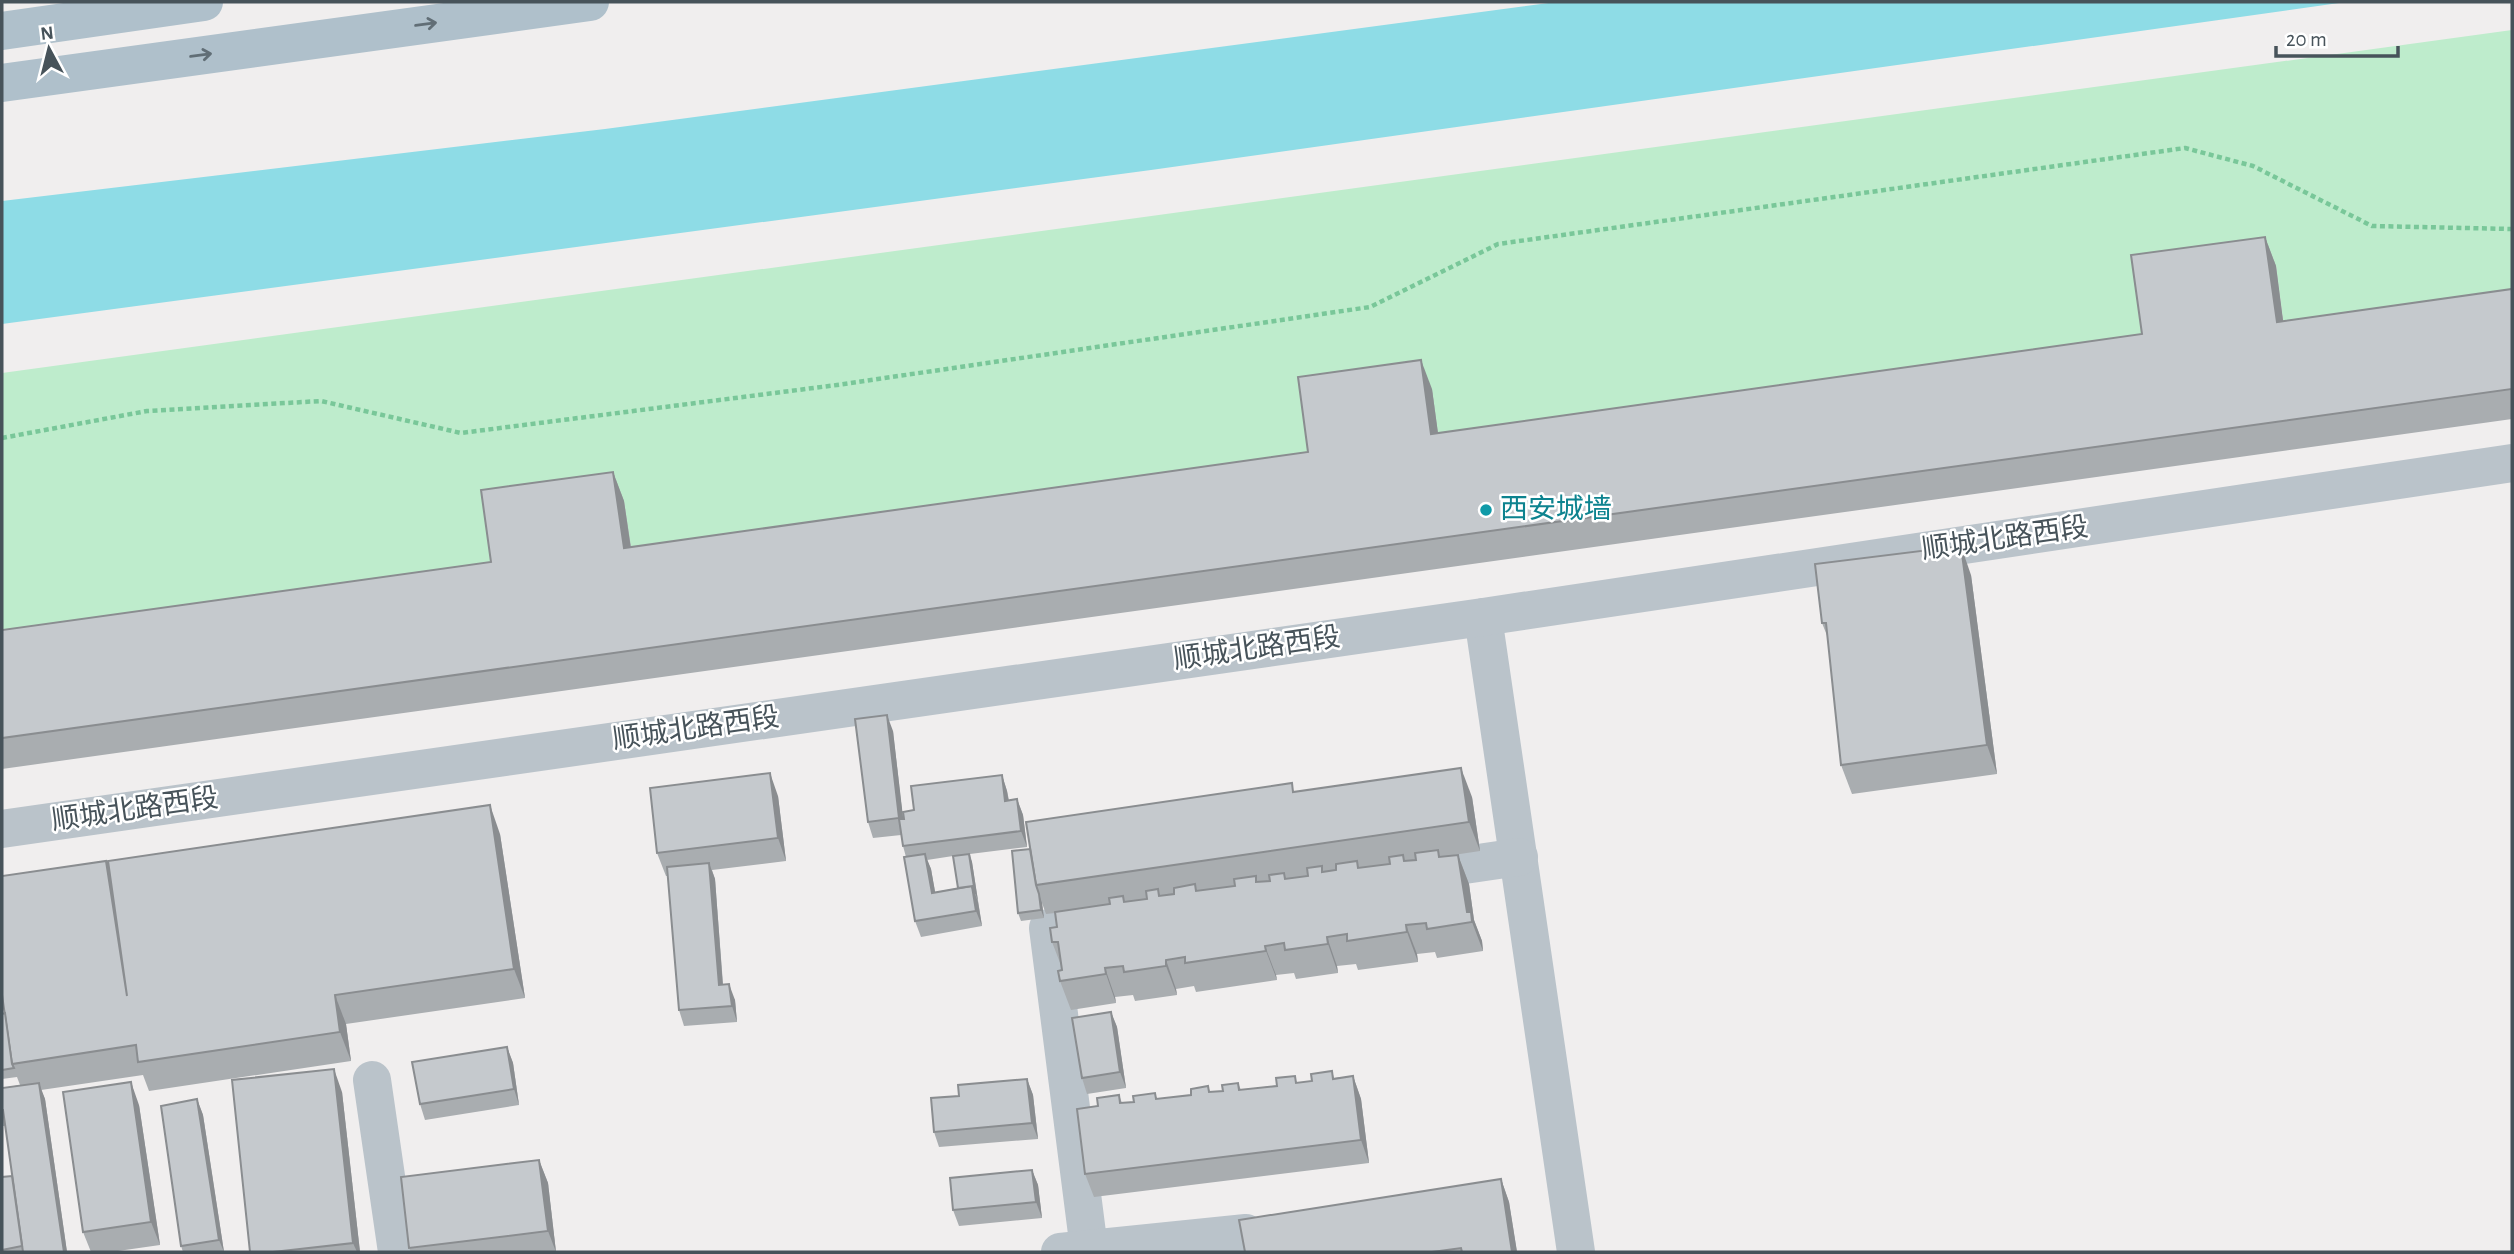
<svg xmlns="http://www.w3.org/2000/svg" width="2514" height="1254" font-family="'Alegreya Sans','Noto Sans SC',sans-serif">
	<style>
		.green { fill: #beeccc }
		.water { fill: #8edce6 }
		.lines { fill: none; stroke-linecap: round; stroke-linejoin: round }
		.path { stroke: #79c799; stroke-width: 4.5; stroke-dasharray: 5 3.5; stroke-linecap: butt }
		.minor { stroke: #bac3ca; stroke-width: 38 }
		.major { stroke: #afc0cb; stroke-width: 38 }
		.wall { fill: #a9adb0; fill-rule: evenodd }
		.shaded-wall { fill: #8a8d90 }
		.building { fill: #c5c9cd; stroke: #8a8d90; stroke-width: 2 }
		.oneway { stroke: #616e76 }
		.culture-dot { fill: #0f9aa8; stroke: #fff; stroke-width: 2.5 }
		.labels { text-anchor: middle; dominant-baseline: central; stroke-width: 5; stroke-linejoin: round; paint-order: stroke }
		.culture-label { font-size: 28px; fill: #0d838f; stroke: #fff; text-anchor: start }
		.street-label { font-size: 28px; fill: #47535a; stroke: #fff }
	</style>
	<rect width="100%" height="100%" fill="#f0eeee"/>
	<polygon class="green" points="2512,30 2512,320 2287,351 2276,266 2152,363 635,577 624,502 502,591 2,661 2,373"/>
	<polygon class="water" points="1556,2 2346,2 1151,170 2,324 2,201 605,129"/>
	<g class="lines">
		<polyline class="path" points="2,438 147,411 321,401 461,433 837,385 1370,307 1498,244 2185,148 2253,166 2372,226 2512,229"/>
		<g class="minor">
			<polyline points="1483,617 1576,1252"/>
			<polyline points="2,829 1483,617 2512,463"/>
			<polyline points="1410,873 1519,857"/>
			<polyline points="372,1080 397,1252"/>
			<polyline points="1089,1249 1048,928 1108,919"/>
			<polyline points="1060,1252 1246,1233 1249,1252"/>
		</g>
		<g class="major">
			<polyline points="2,31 204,2"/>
			<polyline points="2,83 590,2"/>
		</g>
	</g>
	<g class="wall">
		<polygon points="2265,237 2276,266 2283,321 2512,289 2512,419 2,769 2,630 491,562 613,472 624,501 631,547 1308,452 1432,389 1438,433 2142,334"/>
		<polygon points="1971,575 1997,774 1852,794 1841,765 1828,638 1822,623"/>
		<path d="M 893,731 L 903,819 L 914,810 L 1002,775 L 1007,791 L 1009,800 L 1017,799 L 1023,815 L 1027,847 L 970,854 L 972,862 L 982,926 L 921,937 L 915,921 L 906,857 L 903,846 L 901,835 L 873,838 L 868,822 ZM 953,856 L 958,888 L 935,892 L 931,869 L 927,860 Z"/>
		<polygon points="1295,792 1472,797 1480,851 1440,857 1458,855 1469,884 1474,920 1482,941 1483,951 1437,958 1435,952 1417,954 1418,962 1358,970 1356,964 1337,966 1338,973 1296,979 1294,973 1276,975 1277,980 1196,992 1194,986 1176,989 1177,995 1135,1001 1133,995 1115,997 1116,1003 1071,1010 1060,981 1062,968 1052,942 1057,927 1055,913 1046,914 1042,903 1044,918 1021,921 1018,913 1030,849"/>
		<polygon points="778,796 786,861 712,870 715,879 723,984 735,1000 737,1022 684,1026 679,1010 668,876 666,876 657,853"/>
		<polygon points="500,834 525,998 346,1024 351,1061 149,1091 143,1075 41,1090 45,1099 67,1252 2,1252 2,1177 12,1176 5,1126 3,1126 2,1122 2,1088 20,1085 17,1077 2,1079 2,1014 5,1013 106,861 109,868"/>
		<polygon points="1111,1012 1117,1027 1126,1088 1087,1094 1082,1078"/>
		<polygon points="507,1047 513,1063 519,1105 425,1120 420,1104"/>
		<polygon points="1332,1071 1334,1078 1353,1076 1361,1099 1369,1163 1094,1197 1085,1174 1098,1106 1119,1095 1122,1103 1134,1102 1155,1093 1157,1099 1191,1095 1208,1086 1210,1092 1223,1091 1238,1083 1241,1090 1312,1081"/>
		<polygon points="1027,1079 1033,1095 1038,1139 939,1147 934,1132 959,1096"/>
		<polygon points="342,1092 360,1252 250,1252"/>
		<polygon points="197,1099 203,1115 224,1252 183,1252 181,1246"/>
		<polygon points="139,1105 160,1245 111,1252 91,1252 83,1232"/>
		<polygon points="539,1160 548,1183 556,1252 411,1252 409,1248"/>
		<polygon points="1032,1170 1038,1185 1042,1218 959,1226 953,1210"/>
		<polygon points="1501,1179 1509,1202 1517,1252 1245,1252"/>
	</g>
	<g class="shaded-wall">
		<polygon points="2265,237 2276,266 2287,351 2277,322"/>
		<polygon points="1421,360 1432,389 1442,463 1431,434"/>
		<polygon points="613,472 624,501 635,577 624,548"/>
		<polygon points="1961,546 1971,575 1997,774 1987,745"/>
		<polygon points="887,715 893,731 905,834 899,818"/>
		<polygon points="1461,768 1472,797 1480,851 1469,822"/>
		<polygon points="770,773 778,796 786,861 778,838"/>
		<polygon points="1002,775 1007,791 1011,816 1005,801"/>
		<polygon points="1017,799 1023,815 1027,847 1021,831"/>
		<polygon points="490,805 500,834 525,998 514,969"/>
		<polygon points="925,854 931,869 938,908 932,893"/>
		<polygon points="969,854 972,862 978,901 975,893"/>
		<polygon points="1458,855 1469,884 1474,920 1482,941 1483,951 1472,922 1467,912"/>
		<polygon points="709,863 715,879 724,1001 719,985"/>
		<polygon points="972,886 978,902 982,926 976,911"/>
		<polygon points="1039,894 1042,903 1044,918 1041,910"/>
		<polygon points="1406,925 1417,954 1418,962 1407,932"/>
		<polygon points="1327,937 1337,966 1338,973 1328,944"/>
		<polygon points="1265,946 1276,975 1277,980 1266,951"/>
		<polygon points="1166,960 1176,989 1177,995 1166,966"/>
		<polygon points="1105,968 1115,997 1116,1003 1106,974"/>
		<polygon points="729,984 735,1000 737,1022 732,1006"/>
		<polygon points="335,995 346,1024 351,1061 340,1032"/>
		<polygon points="1111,1012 1117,1027 1126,1088 1120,1072"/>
		<polygon points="507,1047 513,1063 519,1105 514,1089"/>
		<polygon points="334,1069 342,1092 360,1252 357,1252 353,1243"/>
		<polygon points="1353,1076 1361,1099 1369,1163 1361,1140"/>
		<polygon points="1027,1079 1033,1095 1038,1139 1032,1123"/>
		<polygon points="131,1082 139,1105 160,1245 151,1222"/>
		<polygon points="39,1083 45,1099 67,1252 64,1252"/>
		<polygon points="197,1099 203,1115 224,1252 219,1240"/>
		<polygon points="539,1160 548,1183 556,1252 548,1231"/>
		<polygon points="1032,1170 1038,1185 1042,1218 1036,1202"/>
		<polygon points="1501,1179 1509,1202 1517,1252 1512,1252"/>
	</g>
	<g class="building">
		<polygon points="2265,237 2277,322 2512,289 2512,389 2,738 2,630 491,562 481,490 613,472 624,548 1308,452 1298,377 1421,360 1431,434 2142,334 2131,255"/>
		<polygon points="1961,546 1987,745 1841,765 1826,623 1822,623 1815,564"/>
		<polygon points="887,715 899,818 868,822 855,719"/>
		<polygon points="1461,768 1469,822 1036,885 1026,822 1292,783 1293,792"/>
		<polygon points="770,773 778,838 657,853 650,788"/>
		<polygon points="1002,775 1005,801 1017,799 1021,831 903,846 899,819 904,819 903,812 914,810 911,786"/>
		<polygon points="490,805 514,969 335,995 340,1032 138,1062 136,1045 12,1064 2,995 2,876 106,861 127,996 108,861"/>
		<polygon points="1030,849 1036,885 1039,894 1041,910 1018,913 1012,851"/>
		<polygon points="1438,850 1439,857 1458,855 1467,912 1471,912 1472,922 1427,929 1426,923 1406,925 1407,932 1347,941 1347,934 1327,937 1328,944 1285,950 1284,943 1265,946 1266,951 1185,963 1185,957 1166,960 1166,966 1124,972 1123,966 1105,968 1106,974 1060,981 1058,971 1062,970 1058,942 1052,942 1050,928 1057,927 1055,912 1110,904 1109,898 1123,896 1124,902 1147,899 1146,891 1158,889 1159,896 1174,894 1174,888 1195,884 1196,891 1235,886 1234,879 1256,876 1256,882 1270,881 1269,875 1284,873 1285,879 1308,876 1307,868 1322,866 1322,872 1336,870 1336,864 1357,861 1358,868 1390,864 1389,857 1403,855 1404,861 1416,860 1415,853"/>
		<polygon points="925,854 932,893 972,886 976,911 915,921 904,857"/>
		<polygon points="969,854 975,893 974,893 972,886 958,888 953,856"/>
		<polygon points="709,863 719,985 729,984 732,1006 679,1010 667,867"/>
		<polygon points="1111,1012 1120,1072 1082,1078 1072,1018"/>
		<polygon points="5,1013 12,1064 14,1068 2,1070 2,1014"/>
		<polygon points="507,1047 514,1089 420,1104 412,1062"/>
		<polygon points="334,1069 353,1243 273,1252 250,1252 232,1080"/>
		<polygon points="1332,1071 1333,1079 1353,1076 1361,1140 1085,1174 1077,1109 1098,1106 1097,1098 1119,1095 1120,1103 1134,1102 1133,1096 1155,1093 1156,1099 1191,1095 1191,1089 1208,1086 1209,1092 1223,1091 1222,1085 1238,1083 1239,1090 1277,1086 1276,1078 1295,1076 1296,1083 1312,1081 1311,1074"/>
		<polygon points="1027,1079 1032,1123 934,1132 931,1098 959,1096 958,1085"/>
		<polygon points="131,1082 151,1222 83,1232 63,1092"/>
		<polygon points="39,1083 64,1252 23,1252 3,1110 2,1110 2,1088"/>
		<polygon points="197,1099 219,1240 181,1246 161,1106"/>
		<polygon points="539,1160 548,1231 409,1248 401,1177"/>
		<polygon points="1032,1170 1036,1202 953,1210 950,1178"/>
		<polygon points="12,1176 22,1246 2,1250 2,1177"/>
		<polygon points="1501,1179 1512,1252 1462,1252 1461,1248 1432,1252 1245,1252 1239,1220"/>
	</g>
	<defs><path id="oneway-shaft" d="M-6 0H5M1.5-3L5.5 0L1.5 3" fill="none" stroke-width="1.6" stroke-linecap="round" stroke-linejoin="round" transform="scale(1.75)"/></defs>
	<g class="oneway">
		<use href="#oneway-shaft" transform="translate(426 24) rotate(-8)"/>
		<use href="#oneway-shaft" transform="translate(201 55) rotate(-8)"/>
	</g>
	<circle class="culture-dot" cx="1486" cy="510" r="7"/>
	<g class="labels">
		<g class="culture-label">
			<text x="1500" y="510">西安城墙</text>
		</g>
		<g class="street-label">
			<text transform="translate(2005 539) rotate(-8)">顺城北路西段</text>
			<text transform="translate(1257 649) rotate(-8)">顺城北路西段</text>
			<text transform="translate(696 729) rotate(-8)">顺城北路西段</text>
			<text transform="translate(135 810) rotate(-8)">顺城北路西段</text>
		</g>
	</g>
	<rect width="2514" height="1254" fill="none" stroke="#47535a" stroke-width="7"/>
	<g transform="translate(49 49) rotate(353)" stroke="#ffffff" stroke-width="5" paint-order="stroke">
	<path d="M0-5L12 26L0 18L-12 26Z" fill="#47535a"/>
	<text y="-10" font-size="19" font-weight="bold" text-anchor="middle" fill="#47535a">N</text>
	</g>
	<path d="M2276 46v10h122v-10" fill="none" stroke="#47535a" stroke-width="3.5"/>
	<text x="2286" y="46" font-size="21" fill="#47535a" stroke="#ffffff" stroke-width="5" paint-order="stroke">20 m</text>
</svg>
